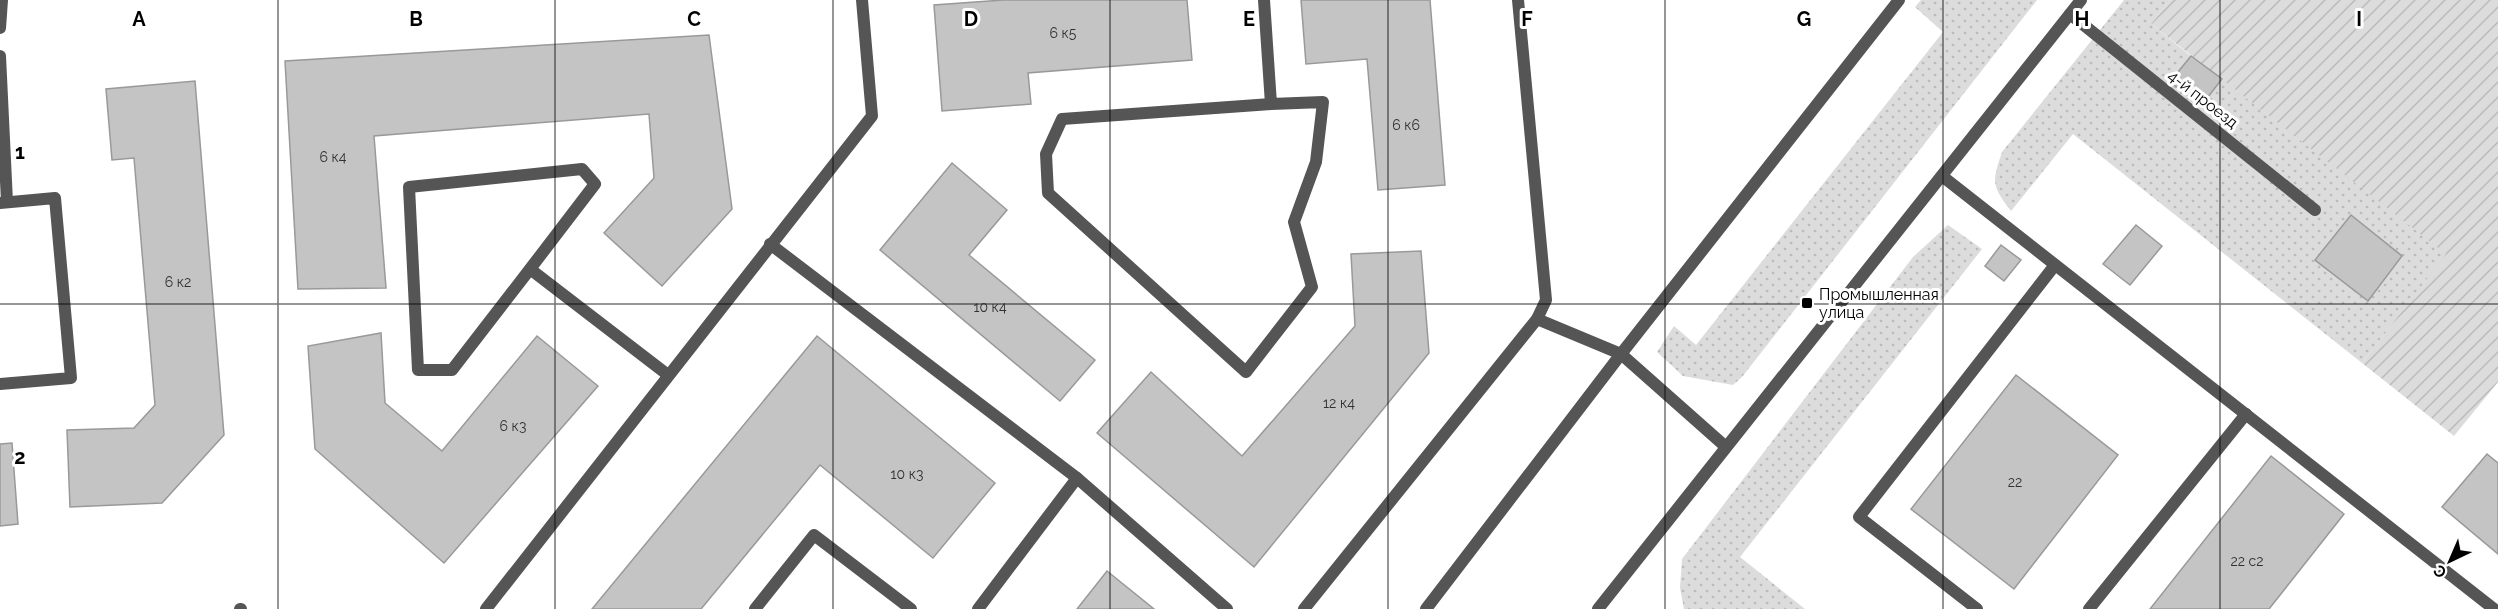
<svg xmlns="http://www.w3.org/2000/svg" width="2498" height="609" font-family="Raleway,sans-serif">
	<style>
		.grass { fill: url(#grass-dots); fill-rule: evenodd }
		.garden { fill: url(#garden-furrows) }
		.building { fill: #c4c4c4; stroke: #999; stroke-width: 1.5 }
		.lines { fill: none; stroke-linecap: round; stroke-linejoin: round }
		.service { stroke: #555; stroke-width: 12 }
		.minor { stroke: #555; stroke-width: 12 }
		.grid { fill: none; stroke: #000; stroke-width: 1.5; stroke-opacity: 0.55 }
		.poi-dot { fill: #000; stroke: #fff; stroke-width: 2 }
		.labels { text-anchor: middle; dominant-baseline: central; stroke-width: 6; stroke-linejoin: round; paint-order: stroke }
		.number-label { font-size: 14px; fill: #313131 }
		.street-label { font-size: 16px; fill: #000; stroke: #fff }
		.poi-label { font-size: 16px; fill: #000; stroke: #fff; text-anchor: start }
		.grid-label { font-size: 20px; text-anchor: middle; font-weight: bold; fill: #000; stroke: #fff; stroke-width: 6; stroke-linejoin: round; paint-order: stroke }
	</style>
	<defs>
		<pattern id="grass-dots" width="8" height="8" patternUnits="userSpaceOnUse" patternTransform="scale(1.5)"><rect width="8" height="8" fill="#dcdcdc"/><path d="M2 2h.1M6 6h.1" fill="none" stroke="#bbb" stroke-width="1.8" stroke-linecap="round"/></pattern>
		<pattern id="garden-furrows" width="10" height="10" patternUnits="userSpaceOnUse" patternTransform="scale(1.5)"><rect width="10" height="10" fill="#dcdcdc"/><path d="M-1 1l2-2M0 10L10 0M9 11l2-2" fill="none" stroke="#bbb"/></pattern>
	</defs>
	<rect width="100%" height="100%" fill="#fff"/>
	<g class="grass">
		<polygon points="1921,0 2037,0 1742,377 1733,385 1683,376 1657,352 1674,326 1696,345 1943,32 1915,7"/>
		<path d="M 2124,0 L 2170,0 L 2151,24 L 2191,56 L 2171,82 L 2201,106 L 2222,79 L 2447,254 L 2362,363 L 2073,134 L 2011,211 C 1991,185 1992,182 2002,152 ZM 2351,215 L 2402,256 L 2368,301 Z"/>
		<polygon points="1948,225 1982,249 1740,557 1805,609 1684,609 1680,588 1682,559 1913,257"/>
	</g>
	<polygon class="garden" points="2170,0 2498,0 2498,382 2454,436 2362,363 2446,254 2151,24"/>
	<g class="building">
		<polygon points="1003,0 1187,0 1192,60 1028,73 1031,104 942,111 934,5"/>
		<polygon points="1301,0 1430,0 1445,185 1378,190 1367,59 1306,64"/>
		<polygon points="709,35 732,209 662,286 604,233 654,178 649,114 374,136 386,288 298,289 285,61"/>
		<polygon points="2191,56 2222,79 2201,106 2170,82"/>
		<polygon points="195,81 224,435 162,503 70,507 67,430 134,428 155,405 134,158 112,160 106,89"/>
		<polygon points="952,163 1007,210 969,255 1095,360 1060,401 880,250"/>
		<polygon points="2351,215 2402,256 2368,301 2315,260"/>
		<polygon points="2136,225 2162,246 2130,285 2103,264"/>
		<polygon points="2001,245 2021,260 2004,281 1985,266"/>
		<polygon points="1421,251 1429,353 1254,567 1097,433 1151,372 1242,456 1355,326 1351,254"/>
		<polygon points="381,333 385,403 442,451 537,336 598,386 444,563 315,449 308,346"/>
		<polygon points="817,336 995,483 933,558 820,465 701,609 592,609"/>
		<polygon points="2016,375 2118,455 2014,589 1911,509"/>
		<polygon points="12,443 18,524 0,526 0,444"/>
		<polygon points="2487,454 2498,463 2498,554 2442,507"/>
		<polygon points="2271,456 2344,514 2269,609 2150,609"/>
		<polygon points="1107,571 1154,609 1077,609"/>
	</g>
	<g class="lines">
		<g class="service">
			<polyline points="1264,0 1271,104 1323,102 1316,162 1294,222 1312,287 1246,372 1048,193 1046,154 1062,119 1271,104"/>
			<polyline points="2070,14 2315,210"/>
			<polyline points="0,28 2,0"/>
			<polyline points="0,56 7,202"/>
			<polyline points="1942,176 2494,609"/>
			<polyline points="0,203 55,198 71,378 0,384"/>
			<polyline points="770,244 1077,478 1227,609"/>
			<polyline points="530,269 452,370 418,370 409,187 582,169 595,184 530,269 668,375"/>
			<polyline points="1537,319 1621,354 1726,447"/>
			<polyline points="240,609 241,609"/>
			<polyline points="755,609 814,535 911,609"/>
			<polyline points="978,609 1077,478"/>
			<polyline points="1304,609 1537,319 1546,300 1518,0"/>
			<polyline points="1426,609 1621,354 1899,0"/>
			<polyline points="1977,609 1859,517 2055,265"/>
			<polyline points="2089,609 2246,414"/>
		</g>
		<g class="minor">
			<polyline points="486,609 872,116 862,0"/>
			<polyline points="1598,609 2081,0"/>
		</g>
	</g>
	<path class="grid" d="M 278,0 L 278,609M 555,0 L 555,609M 833,0 L 833,609M 1110,0 L 1110,609M 1388,0 L 1388,609M 1665,0 L 1665,609M 1943,0 L 1943,609M 2220,0 L 2220,609M 0,304 L 2498,304"/>
	<rect class="poi-dot" x="1801" y="297" width="12" height="12" rx="3"/>
	<g class="labels">
		<g class="number-label">
			<text x="1063" y="33">6 к5</text>
			<text x="1406" y="125">6 к6</text>
			<text x="333" y="157">6 к4</text>
			<text x="178" y="282">6 к2</text>
			<text x="990" y="307">10 к4</text>
			<text x="1339" y="403">12 к4</text>
			<text x="513" y="426">6 к3</text>
			<text x="907" y="474">10 к3</text>
			<text x="2015" y="482">22</text>
			<text x="2247" y="561">22 с2</text>
		</g>
		<g class="street-label">
			<text transform="translate(2203 99) rotate(38)">4-й проезд</text>
		</g>
		<g class="poi-label">
			<text x="1819" y="294">Промышленная<tspan x="1819" dy="18">улица</tspan></text>
		</g>
	</g>
	<g class="grid-label">
		<text x="139" y="26">A</text>
		<text x="416" y="26">B</text>
		<text x="694" y="26">C</text>
		<text x="971" y="26">D</text>
		<text x="1249" y="26">E</text>
		<text x="1527" y="26">F</text>
		<text x="1804" y="26">G</text>
		<text x="2082" y="26">H</text>
		<text x="2359" y="26">I</text>
		<text x="20" y="159">1</text>
		<text x="20" y="464">2</text>
	</g>
	<g transform="translate(2450 561) rotate(224)" stroke="#ffffff" stroke-width="4.5" paint-order="stroke">
	<path d="M0-4.5L10 22L0 15L-10 22Z" fill="#000000"/>
	<text y="-9" font-size="16" font-weight="bold" text-anchor="middle" fill="#000000">С</text>
	</g>
</svg>
